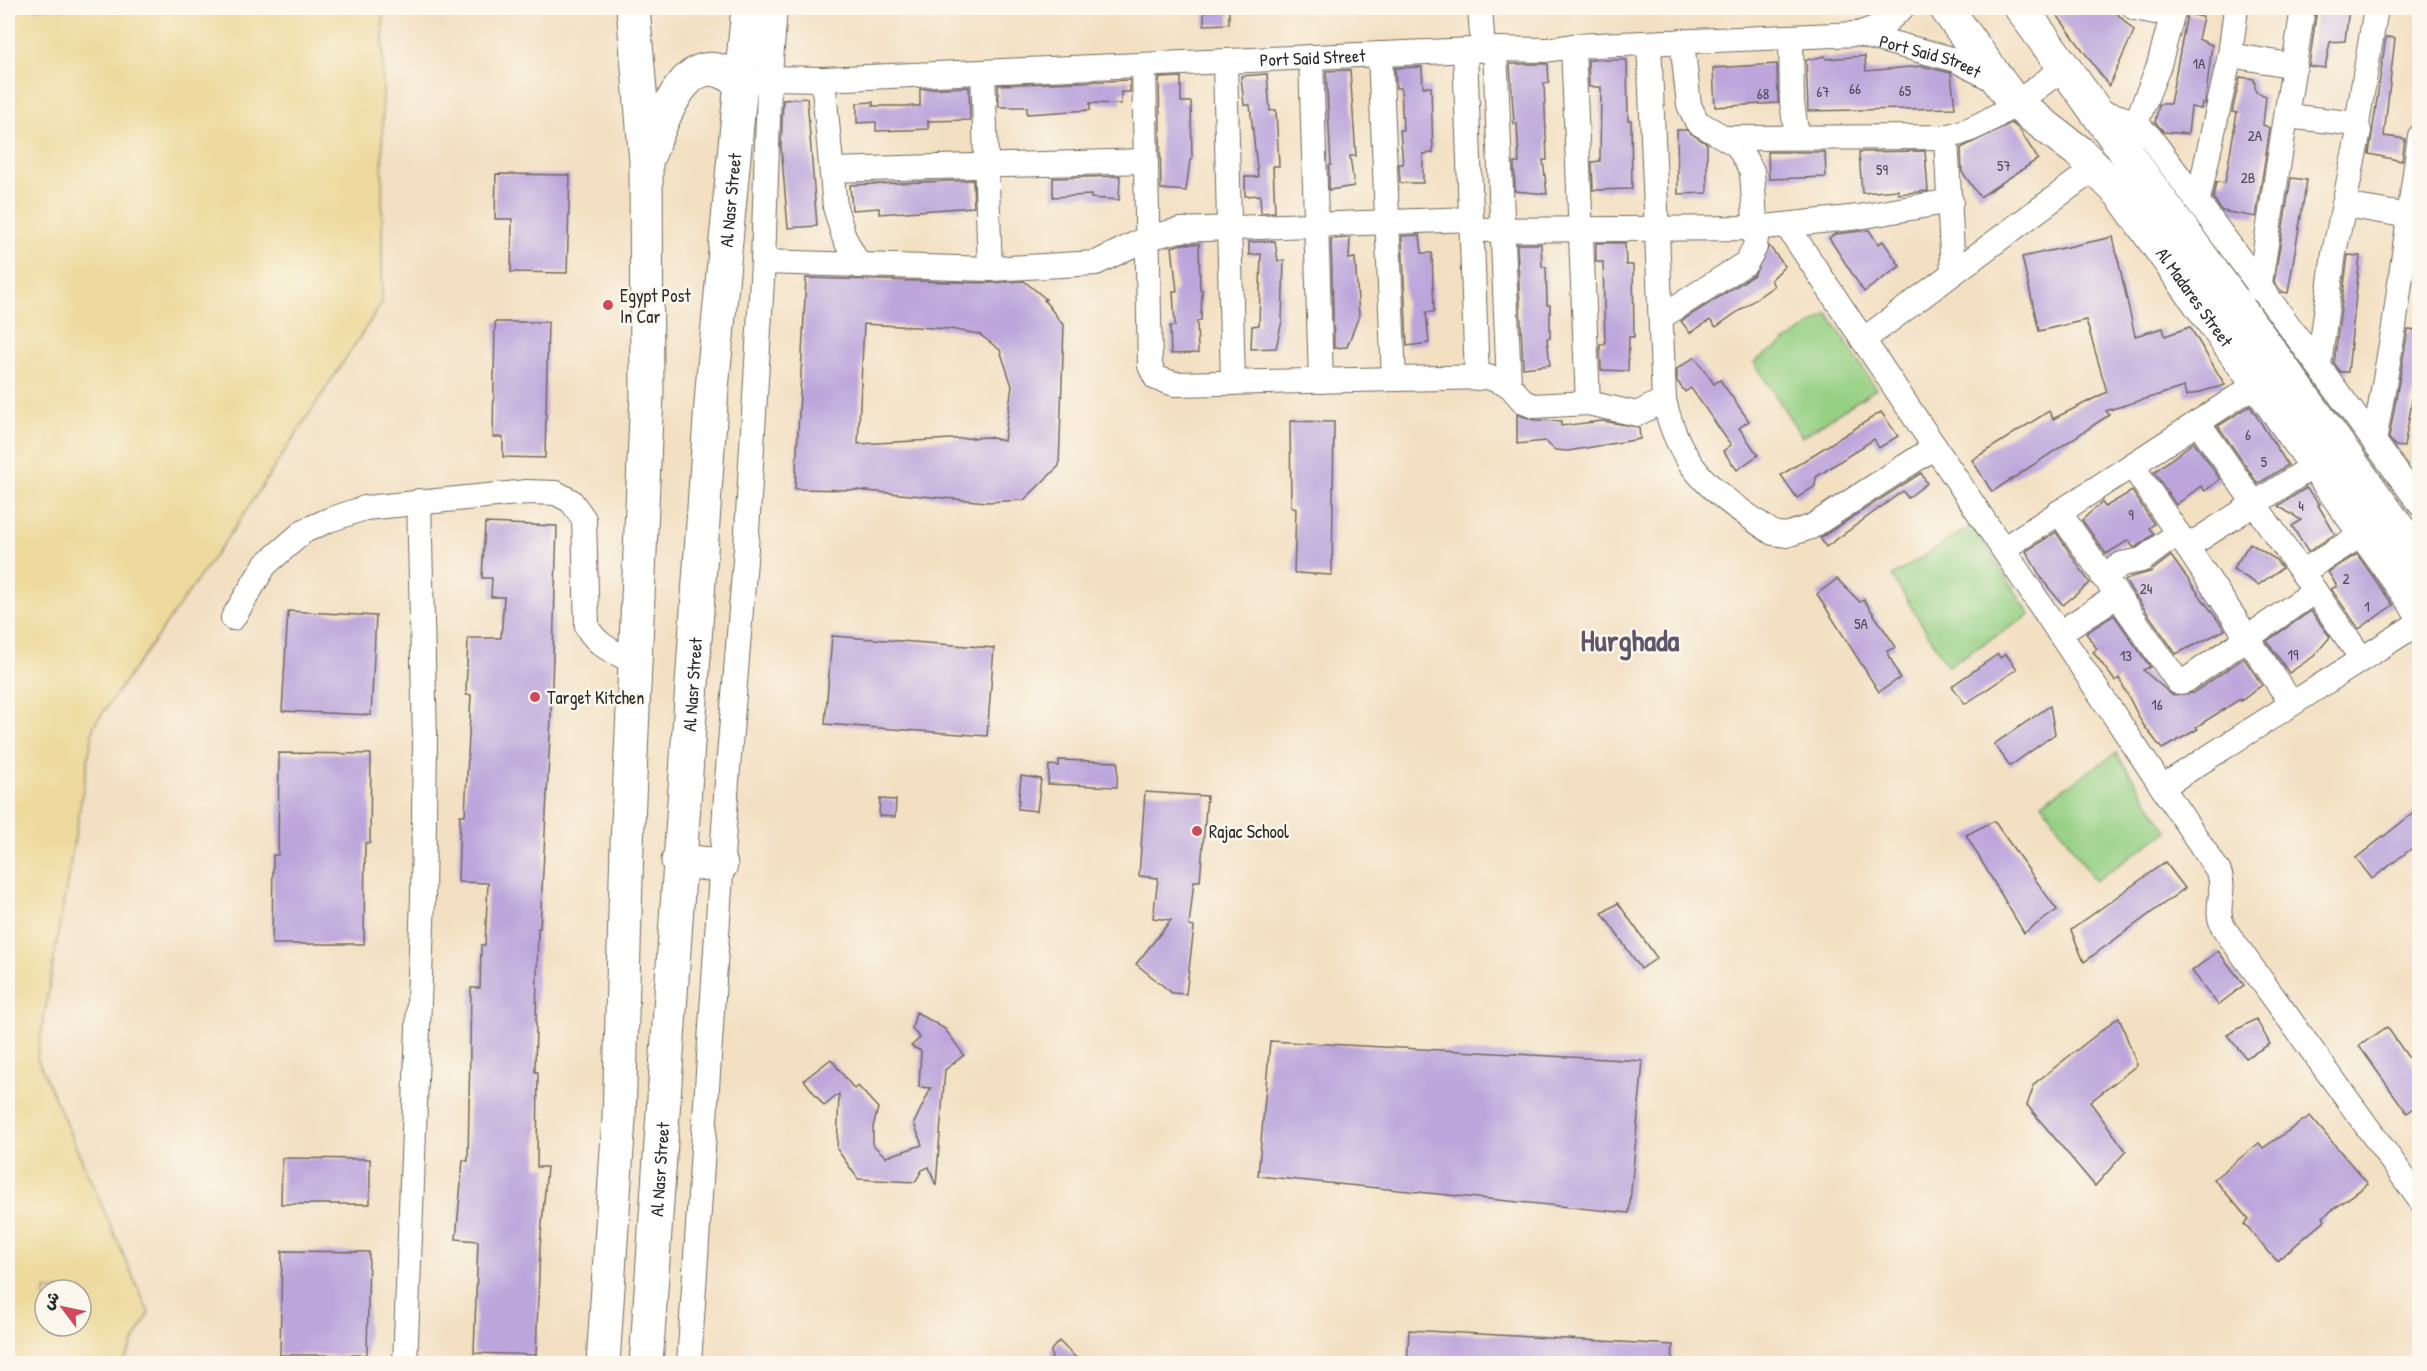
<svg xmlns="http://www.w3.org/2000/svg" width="2427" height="1371" font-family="'Patrick Hand','Playpen Sans Arabic',sans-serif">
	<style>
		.green { fill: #96d084; stroke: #607e58; stroke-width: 1.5 }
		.sand { fill: #eeda9e; stroke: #8c8264; stroke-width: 1.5; fill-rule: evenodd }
		.building { fill: #bca5db; fill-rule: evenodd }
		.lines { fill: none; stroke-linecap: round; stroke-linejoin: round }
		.street-casing { stroke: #716a60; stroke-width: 26 }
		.secondary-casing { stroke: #716a60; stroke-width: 35 }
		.primary-casing { stroke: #716a60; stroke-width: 35 }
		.street { stroke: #fff; stroke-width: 24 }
		.secondary { stroke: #fff; stroke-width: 33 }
		.primary { stroke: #fff; stroke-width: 33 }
		.poi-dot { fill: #d1495b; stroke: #fbf7ec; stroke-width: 2 }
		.labels { text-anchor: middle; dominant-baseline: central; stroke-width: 5; stroke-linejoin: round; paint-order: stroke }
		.number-label { font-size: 15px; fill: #4f4a57 }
		.street-label { font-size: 18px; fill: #2b2b2b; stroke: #fbf7ec }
		.poi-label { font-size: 18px; fill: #2b2b2b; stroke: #fbf7ec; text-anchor: start }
		.town-label { font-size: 30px; font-weight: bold; fill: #5e5669; stroke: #fbf7ec }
	</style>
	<rect width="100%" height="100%" fill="#fbf7ec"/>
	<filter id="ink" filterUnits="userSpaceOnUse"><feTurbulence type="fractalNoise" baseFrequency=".0167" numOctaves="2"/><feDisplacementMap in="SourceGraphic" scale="12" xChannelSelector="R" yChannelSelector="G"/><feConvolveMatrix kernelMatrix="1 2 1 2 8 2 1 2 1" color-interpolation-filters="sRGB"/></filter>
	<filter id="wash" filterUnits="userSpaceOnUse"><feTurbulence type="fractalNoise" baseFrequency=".008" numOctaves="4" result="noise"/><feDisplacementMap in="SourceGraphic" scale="24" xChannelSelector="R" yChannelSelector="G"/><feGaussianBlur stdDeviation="1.35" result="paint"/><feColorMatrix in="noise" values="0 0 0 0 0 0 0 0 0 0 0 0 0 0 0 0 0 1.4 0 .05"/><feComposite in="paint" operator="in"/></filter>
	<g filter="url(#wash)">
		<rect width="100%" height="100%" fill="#f3e0c3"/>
		<g class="green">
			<polygon points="1828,314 1876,389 1802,437 1754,362"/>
			<polygon points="1973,525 2030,615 1948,666 1892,576"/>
			<polygon points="2116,753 2168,831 2095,881 2042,803"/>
		</g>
		<path class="sand" d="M 8,8 L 383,8 L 382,303 L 236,526 L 94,725 L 37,1058 L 149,1313 L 123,1363 L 8,1363 ZM 45,1290 L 81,1290 L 81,1326 L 45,1326 Z"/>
		<g id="blocks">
			<g class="building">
				<polygon points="1204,8 1229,8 1229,24 1204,25"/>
				<polygon points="2052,8 2112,8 2134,31 2109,86"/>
				<polygon points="2317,8 2349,8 2345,41 2330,42 2325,68 2309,66"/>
				<polygon points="2187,14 2203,17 2198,39 2212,45 2205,104 2202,103 2201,109 2191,107 2188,134 2164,132 2155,122 2159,104 2170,104"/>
				<polygon points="2386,37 2395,38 2384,136 2405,139 2402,161 2369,154"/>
				<polygon points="1825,56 1826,59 1865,56 1866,71 1922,66 1951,73 1955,108 1808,111 1806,60"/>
				<polygon points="1588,60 1627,60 1628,120 1631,120 1632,189 1593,190 1592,162 1600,161 1601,87 1589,87"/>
				<polygon points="1510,64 1548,64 1549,83 1544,83 1547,160 1543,160 1547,194 1515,191 1514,163 1519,163 1517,123 1514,124"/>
				<polygon points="1777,64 1778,103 1715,107 1713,68"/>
				<polygon points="1422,67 1423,87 1431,87 1433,153 1423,154 1423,183 1400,183 1399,164 1403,164 1400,130 1403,130 1401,88 1396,88 1395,68"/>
				<polygon points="1350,70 1356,156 1350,156 1354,186 1329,190 1329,166 1331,165 1326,71"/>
				<polygon points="1267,74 1270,111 1276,110 1279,166 1273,166 1275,212 1261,213 1260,195 1245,196 1245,177 1258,177 1250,105 1244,105 1241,76"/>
				<polygon points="1181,77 1181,102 1191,102 1192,160 1190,160 1186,191 1161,189 1159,78"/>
				<polygon points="2240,77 2254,79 2256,92 2266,96 2263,125 2270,128 2256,217 2222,211 2213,198 2216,182 2225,183 2237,113 2232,112"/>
				<polygon points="1130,80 1130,92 1121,92 1121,104 1090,103 1090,110 1027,114 1027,107 999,107 998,85"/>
				<polygon points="969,87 970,120 928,121 928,129 906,130 876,131 876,122 857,123 857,103 873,102 873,106 920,106 920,89"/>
				<polygon points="807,98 817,226 788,228 781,146 783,100"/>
				<polygon points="2011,123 2019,129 2038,159 1980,197 1962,172 1961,148"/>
				<polygon points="1677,130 1686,130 1707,144 1707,193 1678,194"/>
				<polygon points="1925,151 1928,191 1898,194 1898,190 1862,193 1859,152"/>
				<polygon points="1768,152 1825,152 1826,177 1769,179"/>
				<polygon points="496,174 570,175 567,273 511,272 512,219 495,219"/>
				<polygon points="1120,176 1119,200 1091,198 1091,195 1053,197 1053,178"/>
				<polygon points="2291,178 2307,180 2288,293 2282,292 2274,282"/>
				<polygon points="973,180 974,207 879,214 879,208 852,210 850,185"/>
				<polygon points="1869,230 1878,244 1883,241 1900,266 1864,292 1829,238 1835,234"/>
				<polygon points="1420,235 1422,253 1432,253 1434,312 1426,312 1429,343 1407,346 1402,236"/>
				<polygon points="2113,237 2135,336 2163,328 2165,336 2190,327 2225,385 2186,396 2184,387 2106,411 2109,415 1992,492 1972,460 2049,411 2053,419 2107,392 2086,320 2039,331 2022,257"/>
				<polygon points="1350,238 1349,259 1355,258 1359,316 1347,347 1334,348 1331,239"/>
				<polygon points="1275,241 1278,261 1284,260 1282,321 1276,348 1251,349 1252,326 1259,325 1261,254 1249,255 1249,242"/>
				<polygon points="1596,243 1625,243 1626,265 1633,265 1634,337 1629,337 1628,371 1601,370 1600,344 1605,344 1603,262 1596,262"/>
				<polygon points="1182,244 1199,244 1200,290 1202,290 1201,320 1197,321 1198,353 1171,354 1170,326 1175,326 1173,291 1177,291 1172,247"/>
				<polygon points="1517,244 1541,244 1542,267 1546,267 1547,305 1550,305 1550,338 1547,338 1550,365 1523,368"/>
				<polygon points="1769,246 1785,266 1771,280 1774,286 1716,327 1710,320 1690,333 1681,321 1754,275"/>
				<polygon points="2348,255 2360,256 2348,372 2340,372 2334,363"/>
				<path d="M 806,278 L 990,283 L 1024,281 L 1046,299 L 1044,300 L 1064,326 L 1059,466 L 1024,500 L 987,502 L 856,490 L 795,489 ZM 864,324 L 950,329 L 979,334 L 1000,350 L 1012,386 L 1004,441 L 989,437 L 858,444 Z"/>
				<polygon points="495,322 548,322 545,458 503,457 503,437 493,437"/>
				<polygon points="2408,330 2420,331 2420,356 2404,447 2395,446 2389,438"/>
				<polygon points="1695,357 1714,384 1720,380 1749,421 1739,428 1758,455 1737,470 1723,451 1731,445 1691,388 1685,392 1677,381 1677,369"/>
				<polygon points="2250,406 2288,465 2258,484 2218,426"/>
				<polygon points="1881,412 1898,436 1879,448 1874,439 1816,477 1815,486 1797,498 1781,475"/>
				<polygon points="1517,414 1534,420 1561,421 1561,426 1602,421 1639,427 1640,439 1568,451 1555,450 1545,441 1517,444"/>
				<polygon points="1290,421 1334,422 1332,575 1294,573 1296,509 1291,507"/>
				<polygon points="2194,442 2220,479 2205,491 2201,486 2176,505 2154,472"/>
				<polygon points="1921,473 1927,483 1908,498 1903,491 1826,547 1820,538"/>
				<polygon points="2306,488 2320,504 2318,505 2335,534 2308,552 2292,526 2301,520 2278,506"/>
				<polygon points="2132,491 2154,524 2149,528 2154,534 2136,547 2133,547 2129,540 2106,554 2082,520 2102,502 2105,507"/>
				<polygon points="485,523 557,526 551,718 540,928 538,928 535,1072 538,1072 537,1167 547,1167 540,1247 536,1355 474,1353 478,1241 456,1239 463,1160 468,1161 471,988 480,988 481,945 485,945 488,883 458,882 460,815 465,815 471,695 466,695 468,638 501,638 504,597 491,597 492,578 482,578"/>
				<polygon points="2056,532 2090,583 2063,605 2043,581 2026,551"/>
				<polygon points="2250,543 2275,559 2282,568 2258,585 2233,569"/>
				<polygon points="2357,554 2393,605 2359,629 2331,589 2337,586 2328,572"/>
				<polygon points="2171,556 2225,630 2176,654 2125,581 2131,577 2150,572"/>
				<polygon points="1837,579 1860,602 1864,600 1896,647 1887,651 1900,678 1879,692 1817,594"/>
				<polygon points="288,611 376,616 371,715 282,711"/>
				<polygon points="2311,611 2330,637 2314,656 2289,673 2267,641"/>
				<polygon points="2114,615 2150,667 2143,670 2172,695 2193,693 2244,658 2262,685 2241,701 2240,699 2196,727 2198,729 2162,749 2142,723 2119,678 2115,681 2093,652 2097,649 2086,633"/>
				<polygon points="832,636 994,648 987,736 825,724"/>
				<polygon points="1998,654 2000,658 2006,654 2017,669 1965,704 1952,686"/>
				<polygon points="2050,706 2055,734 2010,766 1994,744"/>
				<polygon points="279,753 371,754 370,843 365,843 364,944 272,944 273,855 278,855"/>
				<polygon points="1059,760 1118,762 1117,787 1048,784 1049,765 1059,766"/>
				<polygon points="1021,776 1041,779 1037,811 1018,809"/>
				<polygon points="1145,792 1207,796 1200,881 1194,881 1189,926 1194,927 1186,994 1172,993 1136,964 1171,920 1153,918 1158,878 1139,876"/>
				<polygon points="880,799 896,800 895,817 879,816"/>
				<polygon points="2420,808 2420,842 2372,879 2356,858"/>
				<polygon points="1994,821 2057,910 2024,933 1966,835"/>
				<polygon points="2165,862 2185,888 2084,962 2071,930"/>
				<polygon points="1618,903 1657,958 1641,969 1602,913"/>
				<polygon points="2218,951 2244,985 2218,1005 2192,971"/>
				<polygon points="916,1012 945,1029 964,1055 945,1070 936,1186 929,1167 922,1170 915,1182 858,1179 837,1149 839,1094 824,1106 804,1080 831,1059 854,1089 858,1086 878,1108 873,1127 873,1145 886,1157 922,1145 914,1123 931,1088 919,1087 921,1051 911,1046 920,1038 912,1029"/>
				<polygon points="2119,1017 2137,1065 2090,1102 2126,1151 2095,1186 2027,1105 2035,1083"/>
				<polygon points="2256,1019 2270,1044 2246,1058 2227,1035"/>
				<polygon points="2387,1027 2420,1074 2420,1104 2407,1113 2359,1046"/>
				<polygon points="1270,1041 1643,1061 1629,1213 1258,1176"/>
				<polygon points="2310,1116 2368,1184 2323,1217 2325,1220 2277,1261 2244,1224 2249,1220 2214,1179 2259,1143 2263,1148"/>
				<polygon points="282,1158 370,1159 370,1204 281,1204"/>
				<polygon points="282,1251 369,1252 367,1355 280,1355"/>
				<polygon points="1409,1330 1673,1345 1672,1364 1407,1364"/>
				<polygon points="1059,1341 1082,1364 1052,1364 1051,1350"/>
			</g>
		</g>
	</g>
	<g filter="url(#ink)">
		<use href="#blocks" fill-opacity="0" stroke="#716a60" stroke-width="1.5"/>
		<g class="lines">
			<g class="street-casing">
				<g id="street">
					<polyline points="1480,8 1483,50"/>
					<polyline points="2135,8 2155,12 2166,8"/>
					<polyline points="1858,34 1883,25 1902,8"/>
					<polyline points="1791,37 1792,102 1797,137"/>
					<path d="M 1649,43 L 1664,400 C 1681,473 1715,493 1773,533 L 1786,535 L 1811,527 L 1935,447"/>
					<polyline points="1573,46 1588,403"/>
					<polyline points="1495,49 1509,385"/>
					<polyline points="1465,51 1477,378"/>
					<polyline points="1380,54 1394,379"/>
					<polyline points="2230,55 2295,66"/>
					<polyline points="1311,57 1321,381"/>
					<polyline points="1225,61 1233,383"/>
					<polyline points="1144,65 1150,366 1156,378 1175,384 1488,377 1509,385 1524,402 1534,406 1588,403 1637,414 1664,400"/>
					<polyline points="983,72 990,269"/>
					<path id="s1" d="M 769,78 L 823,79 L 1495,49 L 1546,50 L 1573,46 L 1858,34 L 1956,60 L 1996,81"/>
					<polyline points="823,79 835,207 844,237 859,266"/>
					<path d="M 2098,113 C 2121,115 2134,121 2150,137 L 2420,504"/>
					<polyline points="2287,116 2357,124"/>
					<polyline points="2136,123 2159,65 2174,8"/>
					<polyline points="1946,137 1953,273"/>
					<path d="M 1726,138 L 1946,137 C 1991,127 2027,94 2065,67"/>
					<polyline points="832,170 1146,161"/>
					<polyline points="2198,200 2230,55 2236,8"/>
					<polyline points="2344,205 2410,216"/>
					<path d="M 1787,226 L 2219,872 C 2227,893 2212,910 2225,930 L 2420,1200"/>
					<polyline points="1472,230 1756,228 1859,217 1951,201"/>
					<polyline points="763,262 990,269 1096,263 1147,238 1180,230 1471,219"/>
					<polyline points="2259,289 2303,8"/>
					<polyline points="1661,317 1746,263 1755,247 1756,238 1752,171 1737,145 1697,122 1689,105 1682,41"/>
					<polyline points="1863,340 2095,168"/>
					<polyline points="2319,365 2334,253 2359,131 2357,124 2376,8"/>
					<polyline points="2198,422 2362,659"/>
					<polyline points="2378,447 2374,442 2394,327 2420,136"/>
					<polyline points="2132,465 2292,704"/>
					<polyline points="2059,512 2178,682 2185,681 2315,591"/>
					<polyline points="2187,547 2315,465"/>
					<polyline points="2003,549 2257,384"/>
					<polyline points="2302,572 2364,533"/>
					<polyline points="2103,577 2122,564 2142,560 2178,533"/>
					<path d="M 233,618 L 265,565 L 304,531 L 329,520 L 365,508 L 527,492 L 556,493 L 571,501 L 584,519 L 587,627 C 598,647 616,653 635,662"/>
					<polyline points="2059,633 2117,596"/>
					<polyline points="2162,787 2420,622"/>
					<polyline points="405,1364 423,898 425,738 419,501"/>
					<polyline points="689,1364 727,781 746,548 763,262 769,88 775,8"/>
				</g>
			</g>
			<g class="secondary-casing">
				<g id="secondary">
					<path id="s2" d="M 1946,8 L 2014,102 L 2078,151 L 2121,194 L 2420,610"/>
					<polyline points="2021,8 2420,558"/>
				</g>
			</g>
			<g class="primary-casing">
				<g id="primary">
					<path d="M 648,157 C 663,121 687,34 742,85"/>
					<polyline points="678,861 721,865"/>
					<polyline points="603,1364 619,1119 627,845 647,394 646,162 633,8"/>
					<path id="s3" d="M 646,1364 L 712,389 L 748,8"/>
				</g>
			</g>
			<use href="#street" class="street"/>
			<use href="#secondary" class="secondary"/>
			<use href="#primary" class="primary"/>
		</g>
	</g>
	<g class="poi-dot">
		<circle cx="608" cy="305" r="6"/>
		<circle cx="535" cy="697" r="6"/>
		<circle cx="1197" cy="831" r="6"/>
	</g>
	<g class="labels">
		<g class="number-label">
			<text x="2199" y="63">1A</text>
			<text x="1855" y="88">66</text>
			<text x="1905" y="90">65</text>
			<text x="1823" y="91">67</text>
			<text x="1763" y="93">68</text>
			<text x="2255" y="135">2A</text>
			<text x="2004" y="165">57</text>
			<text x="1882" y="169">59</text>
			<text x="2248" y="177">2B</text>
			<text x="2248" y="434">6</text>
			<text x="2264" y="461">5</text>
			<text x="2301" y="505">4</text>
			<text x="2131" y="514">9</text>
			<text x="2346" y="578">2</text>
			<text x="2146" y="588">24</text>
			<text x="2367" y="606">1</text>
			<text x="1861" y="623">5A</text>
			<text x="2293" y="654">19</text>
			<text x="2126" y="655">13</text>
			<text x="2157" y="704">16</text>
		</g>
		<g class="street-label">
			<text stroke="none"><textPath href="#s1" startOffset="544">Port Said Street</textPath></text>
			<text stroke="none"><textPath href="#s1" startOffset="1166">Port Said Street</textPath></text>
			<text stroke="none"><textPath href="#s3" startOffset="1167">Al Nasr Street</textPath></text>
			<text stroke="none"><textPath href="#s2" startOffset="384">Al Madares Street</textPath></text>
			<text stroke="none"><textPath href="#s3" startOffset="681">Al Nasr Street</textPath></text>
			<text stroke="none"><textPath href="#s3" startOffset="195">Al Nasr Street</textPath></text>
		</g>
		<g class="poi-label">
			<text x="620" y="295">Egypt Post<tspan x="620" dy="21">In Car</tspan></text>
			<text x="547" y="697">Target Kitchen</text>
			<text x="1209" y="831">Rajac School</text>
		</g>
		<g class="town-label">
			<text x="1630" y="640">Hurghada</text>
		</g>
	</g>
	<rect width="2427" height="1371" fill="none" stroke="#fbf7ec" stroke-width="30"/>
	<g transform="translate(63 1308) rotate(302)"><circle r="28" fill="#fbf7ec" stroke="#a8a59f" stroke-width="1.5"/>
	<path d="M0-4.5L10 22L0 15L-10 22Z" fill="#d1495b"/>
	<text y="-9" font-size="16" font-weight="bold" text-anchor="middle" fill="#2b2b2b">ش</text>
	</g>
</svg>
